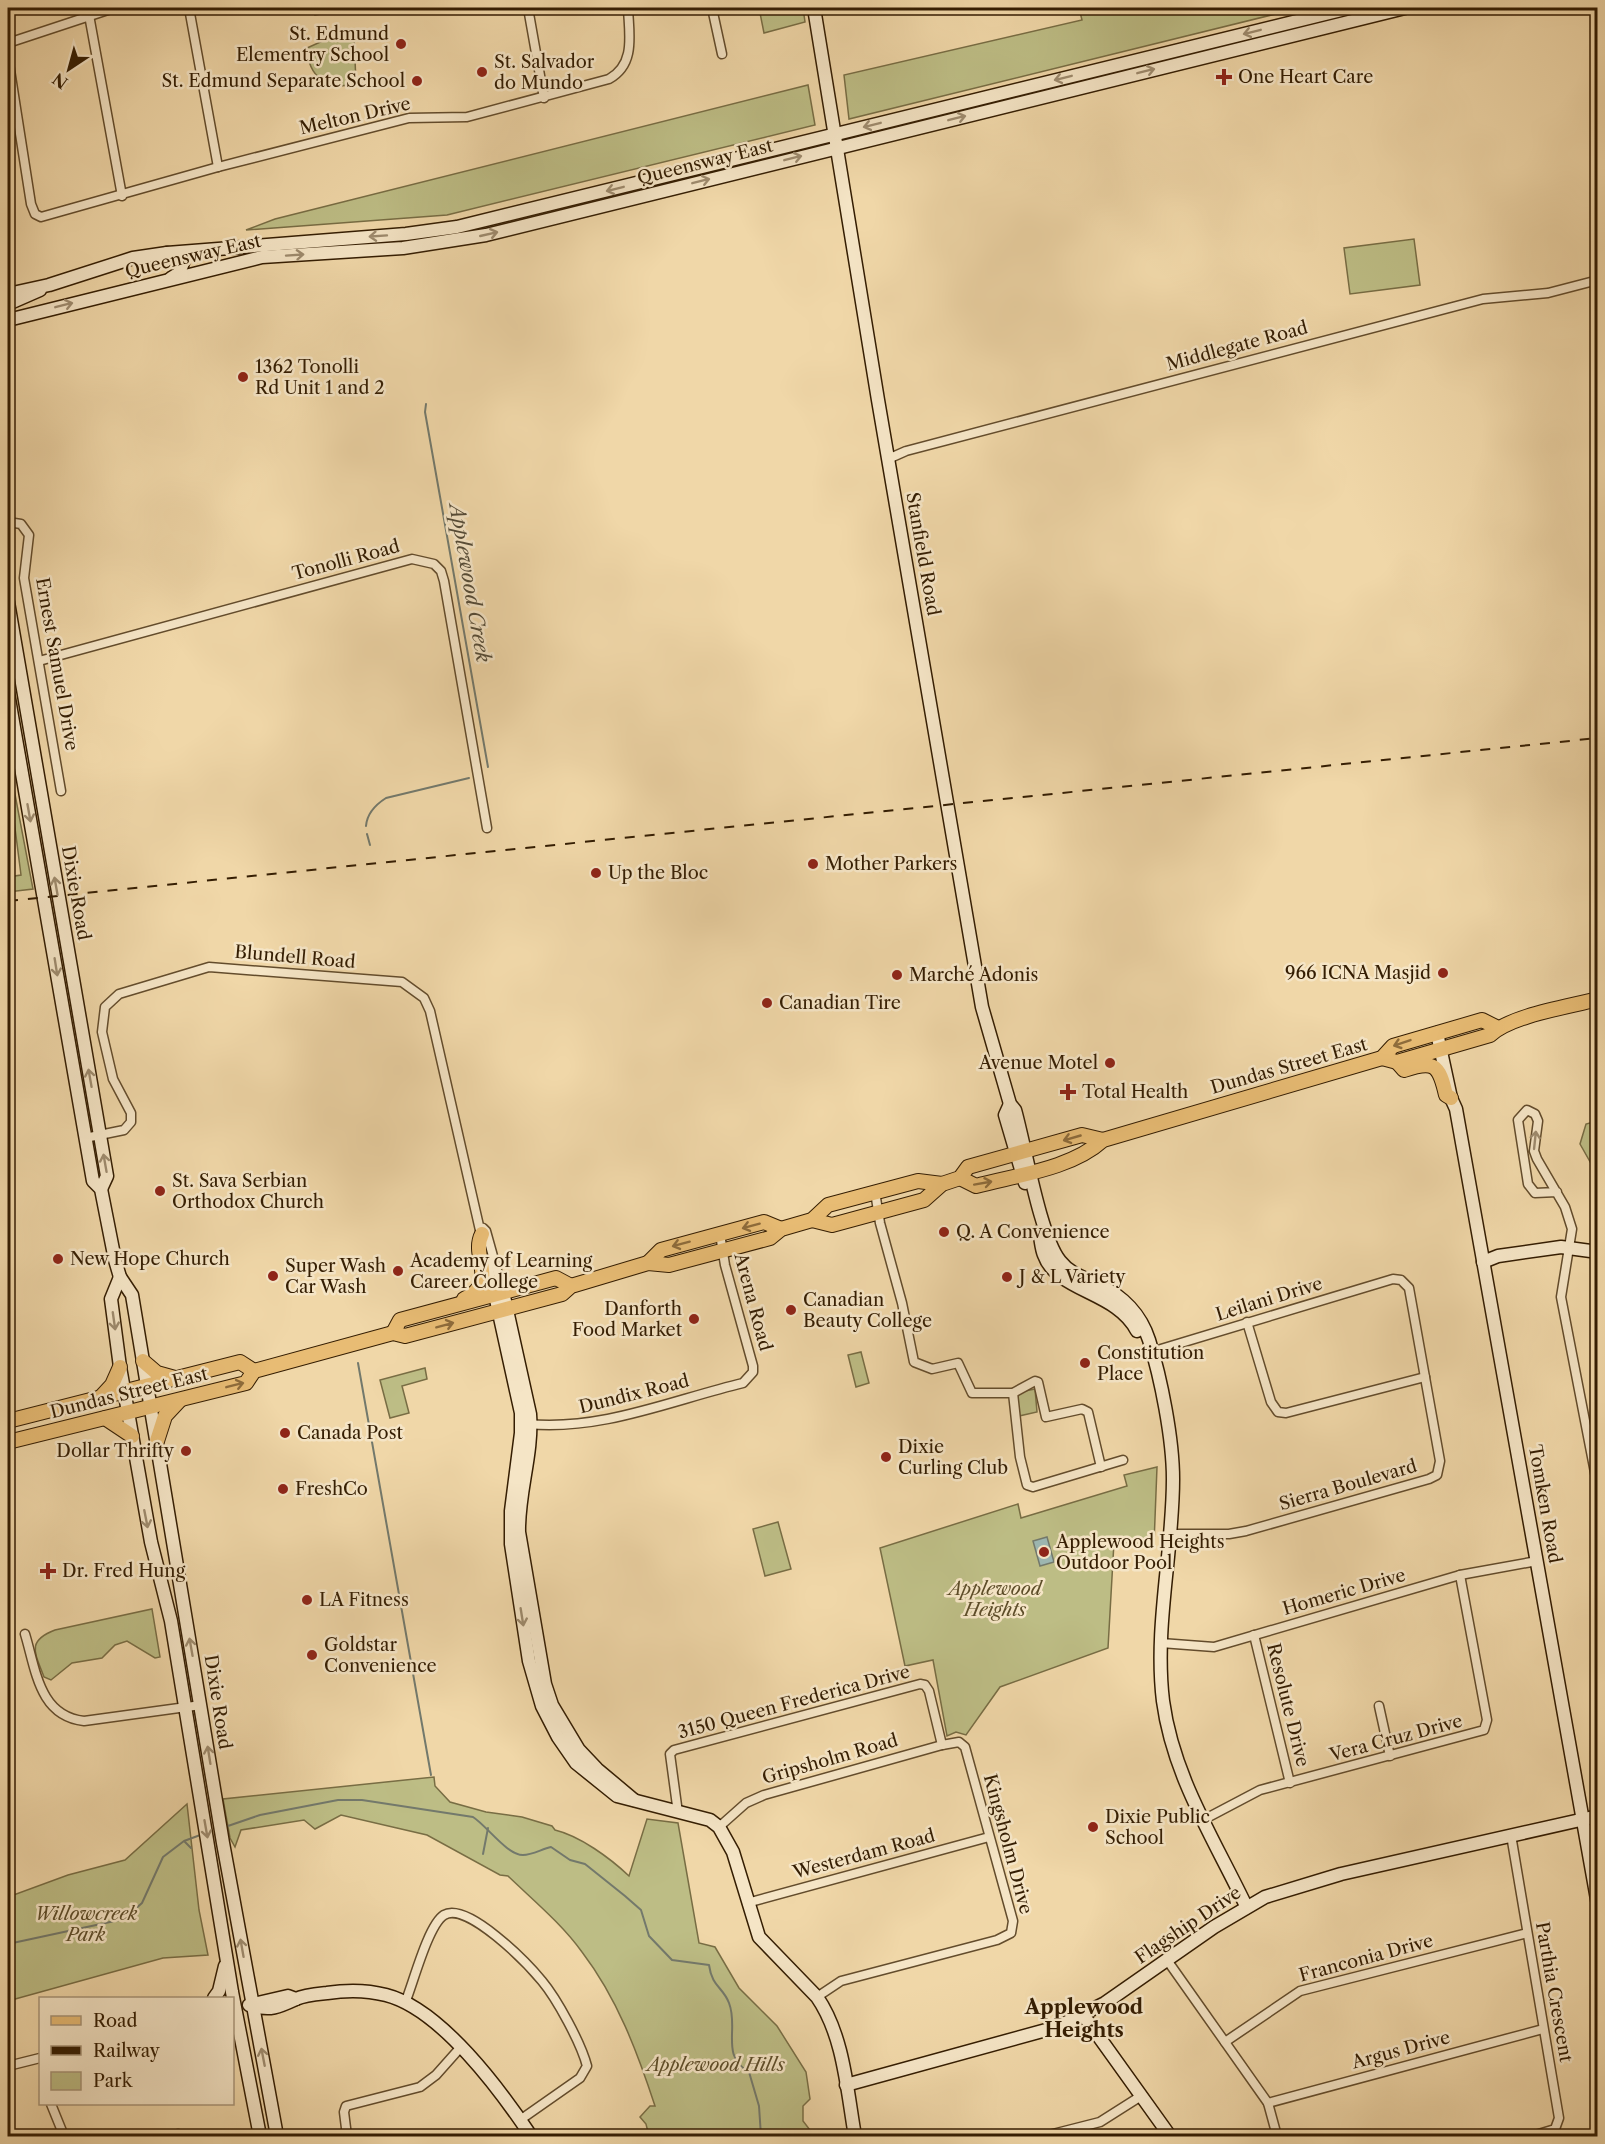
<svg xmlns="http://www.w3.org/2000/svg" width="1605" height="2144" font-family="'Libre Caslon Text',serif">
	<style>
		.green { fill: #bdbd85; stroke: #786d44; stroke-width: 1.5 }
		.water { fill: #9db7b2; stroke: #73796c; stroke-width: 1.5 }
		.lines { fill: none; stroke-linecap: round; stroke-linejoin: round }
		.stream { stroke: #73796c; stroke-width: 2 }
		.street-casing { stroke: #634c2c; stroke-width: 11 }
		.secondary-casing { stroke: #341d02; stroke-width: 15 }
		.primary-casing { stroke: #341d02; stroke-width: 16 }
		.street { stroke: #f5e5c6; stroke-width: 8 }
		.secondary { stroke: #f5e5c6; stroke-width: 12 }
		.primary { stroke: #e8bc74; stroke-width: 14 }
		.rail { stroke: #341d02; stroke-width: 2; stroke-dasharray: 10 10; stroke-linecap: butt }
		.oneway { stroke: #9e8b6e }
		.oneway2 { stroke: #8e6c3b }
		.poi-dot { fill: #8f2418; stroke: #f5e5c6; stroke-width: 2 }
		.labels { text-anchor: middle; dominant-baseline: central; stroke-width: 5; stroke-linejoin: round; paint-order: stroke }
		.poi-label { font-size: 18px; fill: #341d02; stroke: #f5e5c6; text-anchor: start }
		.street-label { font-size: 18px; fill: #341d02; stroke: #f5e5c6 }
		.park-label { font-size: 18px; font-style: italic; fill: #5d4d29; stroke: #f5e5c6 }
		.water-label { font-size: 20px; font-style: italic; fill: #544b37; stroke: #f5e5c6 }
		.neighbourhood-label { font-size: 20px; font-weight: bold; fill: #341d02; stroke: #f5e5c6 }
	</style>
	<rect width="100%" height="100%" fill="#f0d7a8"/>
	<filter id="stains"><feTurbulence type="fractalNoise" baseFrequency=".00333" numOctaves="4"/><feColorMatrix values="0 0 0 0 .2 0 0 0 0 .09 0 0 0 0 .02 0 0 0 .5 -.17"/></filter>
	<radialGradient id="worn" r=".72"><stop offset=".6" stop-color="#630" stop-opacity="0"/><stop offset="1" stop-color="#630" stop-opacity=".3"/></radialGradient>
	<g class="green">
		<polygon points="314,8 352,8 352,9 315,15"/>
		<polygon points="759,8 803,8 805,22 764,33"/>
		<polygon points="1079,8 1114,8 1116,12 1135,8 1300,8 849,119 844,75 1082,20"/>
		<path d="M 347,30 L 354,36 L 356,83 C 328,93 308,76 307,48 Z"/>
		<polygon points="808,85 815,125 447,215 246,230 275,219"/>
		<polygon points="1414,239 1420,285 1350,294 1344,248"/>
		<polygon points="8,768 10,768 33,889 8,892 8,877 21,875 11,797 8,791"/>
		<polygon points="1597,1121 1598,1121 1597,1174 1580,1144 1586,1124"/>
		<polygon points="861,1352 869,1383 856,1387 848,1355"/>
		<polygon points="425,1368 427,1379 402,1386 409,1413 390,1418 380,1380"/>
		<polygon points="1035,1389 1037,1412 1019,1416 1015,1393"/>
		<polygon points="1157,1467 1154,1544 1114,1542 1108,1648 1000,1687 966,1735 956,1732 947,1736 933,1660 905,1666 880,1548 1018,1504 1021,1518 1127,1486 1124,1475"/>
		<polygon points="778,1522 791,1569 765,1576 753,1529"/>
		<path d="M 152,1609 L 160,1657 L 155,1658 L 127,1641 L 115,1645 L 102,1658 L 72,1663 L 51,1680 L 44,1677 C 35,1653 26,1641 55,1630 Z"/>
		<path d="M 434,1777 L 435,1786 L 450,1802 L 486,1812 L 522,1817 L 552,1826 L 555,1830 C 580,1836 610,1858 629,1876 L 647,1819 L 678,1823 L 699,1943 L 715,1947 L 739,1988 L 777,2026 L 806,2072 L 810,2099 L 803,2106 L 803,2121 L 810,2130 L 807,2136 L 649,2136 L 646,2124 L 640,2117 L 650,2106 L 655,2106 C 637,2051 617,1998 582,1952 C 562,1924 533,1900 508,1876 L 500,1875 L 427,1835 L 341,1815 L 315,1829 L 304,1820 L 241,1830 L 235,1847 L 230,1838 L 223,1799 Z"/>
		<polygon points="187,1804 199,1910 208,1955 163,1958 8,2001 8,1897 68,1875 125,1860"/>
	</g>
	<polygon class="water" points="1047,1537 1054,1562 1040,1566 1033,1541"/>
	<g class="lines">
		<g class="stream">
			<polyline points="426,404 425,412 488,767"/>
			<path d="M 366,826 C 367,813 375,805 386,798 L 469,778"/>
			<polyline points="367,834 370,845"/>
			<polyline points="358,1363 431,1775"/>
			<path d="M 225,1827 L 260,1815 L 338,1800 L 362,1800 L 473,1817 C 487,1826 507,1855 523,1855 C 532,1855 542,1849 551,1847 L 570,1860 L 585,1864 L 625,1896 L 641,1910 L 649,1936 L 672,1960 L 709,1965 C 712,1987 723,1987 729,2003 C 739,2028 720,2056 749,2072 L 759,2106 L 761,2136"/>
			<polyline points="185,1842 191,1848"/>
			<polyline points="483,1854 488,1828"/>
			<polyline points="8,1944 124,1919 142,1903 163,1857 184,1841 203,1834"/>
		</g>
		<g class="street-casing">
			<g id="street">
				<polyline points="189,8 218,167"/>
				<polyline points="528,8 544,98"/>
				<polyline points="712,8 722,54"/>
				<polyline points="628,10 644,8"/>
				<polyline points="89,15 122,196"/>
				<polyline points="8,43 114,8"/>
				<path d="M 8,57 L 31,204 L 35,214 L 41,217 L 218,167 L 409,118 L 467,117 L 609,79 C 636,64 629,34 628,8"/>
				<polyline points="888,459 906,451 1483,299 1548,293 1598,280"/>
				<polyline points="8,522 21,524 29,535 24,578 61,791"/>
				<polyline points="39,661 412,559 434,564 441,571 444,581 487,828"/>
				<polyline points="85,1138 124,1130 131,1122 131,1113 113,1079 102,1032 105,1007 119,994 209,967 402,982 424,998 430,1011 482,1239"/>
				<polyline points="875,1192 880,1223 902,1303 914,1362 932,1369 958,1363 972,1393 1013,1393 1035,1381 1038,1382 1046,1417 1082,1409 1088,1412 1101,1467"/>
				<polyline points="1557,1192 1535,1193 1528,1184 1518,1120 1527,1110 1535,1114 1538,1121 1534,1151 1537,1159 1565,1207 1572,1229 1561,1297 1598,1488"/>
				<polyline points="483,1228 486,1231 503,1292"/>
				<polyline points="487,1260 495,1295"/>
				<polyline points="1247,1322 1271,1402 1278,1412 1286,1413 1425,1377"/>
				<polyline points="1151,1352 1393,1279 1401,1280 1409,1288 1440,1461 1437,1475 1429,1479 1246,1531 1229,1534 1170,1534"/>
				<polyline points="1013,1393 1020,1457 1027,1485 1033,1487 1123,1460"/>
				<path d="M 528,1424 C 602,1431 672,1400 743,1383 L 753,1372 L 753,1366 L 725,1265 L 720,1234"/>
				<path d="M 25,1634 C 36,1670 39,1716 84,1721 L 201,1705"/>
				<polyline points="1254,1635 1290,1783"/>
				<polyline points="1161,1643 1214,1647 1460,1575 1537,1561"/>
				<polyline points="1379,1706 1390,1756"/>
				<polyline points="678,1813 670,1754 674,1750 920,1684 925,1685 929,1691 942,1745"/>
				<polyline points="1203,1820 1260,1790 1484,1730 1487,1720 1460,1575"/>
				<polyline points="719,1827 746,1803 764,1795 942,1745 959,1742 965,1747 1013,1921 1011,1933 997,1940 841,1981 817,1997"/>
				<polyline points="1511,1835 1559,2118 1555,2129 1532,2136"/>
				<polyline points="747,1903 989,1837"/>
				<polyline points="1167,1960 1268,2103 1277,2136"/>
				<path d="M 405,2003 C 413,1984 428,1925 444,1915 C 467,1901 527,1963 542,1981 C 557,1999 581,2043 587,2066 L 580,2078 L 520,2120"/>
				<polyline points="1225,2042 1300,1991 1527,1933"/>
				<polyline points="8,2066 40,2058"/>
				<polyline points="1268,2103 1543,2029"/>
				<polyline points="51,2104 64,2136"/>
				<polyline points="178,2134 179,2136"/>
				<polyline points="347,2136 344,2112 346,2106 420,2087 436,2075 460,2048"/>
				<polyline points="1045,2136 1100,2122 1141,2096"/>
			</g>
		</g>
		<g class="secondary-casing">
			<g id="secondary">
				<path d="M 814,8 L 878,400 L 982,1007 L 1010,1104 L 1015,1110 C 1025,1145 1040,1236 1060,1261 C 1070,1274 1085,1278 1099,1285 C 1123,1296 1141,1315 1149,1340 C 1161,1378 1173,1439 1173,1479 C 1173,1553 1154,1627 1163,1701 C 1173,1776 1214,1839 1246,1906"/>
				<polyline points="167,253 180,257 183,263 179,273 171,278"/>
				<polyline points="8,294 49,285 133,258 167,253 406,234 457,227 1350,8"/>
				<polyline points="8,304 40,290"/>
				<polyline points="8,320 262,257 403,248 486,235 1405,8"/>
				<polyline points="8,602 107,1176 101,1189"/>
				<polyline points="8,693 93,1181 101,1189 115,1260 120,1277 132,1295 223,1843 277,2136"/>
				<polyline points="1437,1033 1451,1098 1456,1109 1598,1905"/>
				<polyline points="1010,1104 1005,1115 1025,1183"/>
				<path d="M 1039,1232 C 1041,1239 1041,1248 1044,1255 C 1057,1292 1117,1291 1137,1331"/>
				<polyline points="1483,1262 1498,1256 1561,1247 1598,1252"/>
				<polyline points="120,1277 111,1299 120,1367 151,1542 171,1621 232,1992 260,2136"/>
				<path d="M 503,1292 L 530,1414 C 533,1454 518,1493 519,1532 L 545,1684 L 552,1705 L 579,1750 L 597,1769 L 634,1800"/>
				<path d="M 495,1295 L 521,1413 L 521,1433 L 511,1511 L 511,1544 L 529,1661 L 542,1706 L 558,1737 L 576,1763 L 617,1796 L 710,1820 L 719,1827 L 733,1852 L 759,1937 L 817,1997 C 844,2036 847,2091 855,2136"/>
				<polyline points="214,1998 219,1991 225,1966"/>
				<polyline points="249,2005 288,1996 296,1999"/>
				<path d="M 253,2005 C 269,2012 281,2006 296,1999 C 304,1995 317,1994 327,1993 C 346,1990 367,1990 386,1995 C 441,2009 501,2091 531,2136"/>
				<polyline points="1084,2016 1170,2136"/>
				<polyline points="846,2085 1057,2027 1105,2003 1214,1927 1265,1897 1341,1874 1598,1816"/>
			</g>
		</g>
		<g class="primary-casing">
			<g id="primary">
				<path d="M 1382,1058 L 1397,1062 L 1490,1035 C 1512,1015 1568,1007 1598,999"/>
				<path d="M 1397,1062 L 1404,1070 C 1434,1060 1439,1064 1446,1095 L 1451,1098"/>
				<path d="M 960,1178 L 976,1186 C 1017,1175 1071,1169 1103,1140 L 1382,1058 L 1393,1046 L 1482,1020 L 1498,1028"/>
				<polyline points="812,1220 832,1225 924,1200 942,1184 960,1178 968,1167 1082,1135 1103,1140"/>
				<polyline points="648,1263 661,1250 764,1222 781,1229"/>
				<path d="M 464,1299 C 500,1282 470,1257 482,1234"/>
				<polyline points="393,1333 400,1320 556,1278 571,1286"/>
				<polyline points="143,1361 157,1373 175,1378"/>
				<polyline points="100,1398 112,1385 120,1367"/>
				<polyline points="105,1418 132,1436"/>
				<polyline points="8,1421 240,1362 254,1371"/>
				<polyline points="157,1441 165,1416 180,1400"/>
				<polyline points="8,1442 246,1383 254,1371 393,1333 405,1336 562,1294 571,1286 648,1263 669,1265 770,1238 781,1229 812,1220 828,1205 918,1181 942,1184"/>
			</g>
		</g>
		<use href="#street" class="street"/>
		<use href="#secondary" class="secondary"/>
		<use href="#primary" class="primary"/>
		<polyline class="rail" points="8,901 1598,738"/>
	</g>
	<defs><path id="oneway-shaft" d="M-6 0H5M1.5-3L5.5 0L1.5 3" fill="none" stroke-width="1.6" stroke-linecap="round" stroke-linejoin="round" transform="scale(1.5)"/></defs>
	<g class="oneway">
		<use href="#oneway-shaft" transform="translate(1252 32) rotate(166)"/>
		<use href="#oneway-shaft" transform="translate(1146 71) rotate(-14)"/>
		<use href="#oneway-shaft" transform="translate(1063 78) rotate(166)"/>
		<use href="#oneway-shaft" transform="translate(957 118) rotate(-14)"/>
		<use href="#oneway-shaft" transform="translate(872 125) rotate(166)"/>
		<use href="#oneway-shaft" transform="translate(793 158) rotate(-14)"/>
		<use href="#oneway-shaft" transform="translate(701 181) rotate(-14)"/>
		<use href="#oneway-shaft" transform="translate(615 189) rotate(166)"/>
		<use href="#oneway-shaft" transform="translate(489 234) rotate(-13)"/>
		<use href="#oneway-shaft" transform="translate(378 236) rotate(176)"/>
		<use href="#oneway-shaft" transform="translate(295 255) rotate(-4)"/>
		<use href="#oneway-shaft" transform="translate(64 305) rotate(-14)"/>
		<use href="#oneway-shaft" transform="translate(29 813) rotate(80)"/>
		<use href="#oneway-shaft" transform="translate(56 886) rotate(-100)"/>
		<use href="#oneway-shaft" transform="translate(56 967) rotate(81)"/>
		<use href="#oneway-shaft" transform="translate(90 1078) rotate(-100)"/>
		<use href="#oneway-shaft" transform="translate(1535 1140) rotate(-84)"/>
		<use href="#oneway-shaft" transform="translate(105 1163) rotate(-100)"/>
		<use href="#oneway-shaft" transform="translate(114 1321) rotate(82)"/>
		<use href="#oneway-shaft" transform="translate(146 1519) rotate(79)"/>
		<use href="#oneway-shaft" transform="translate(522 1617) rotate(81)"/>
		<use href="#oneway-shaft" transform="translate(191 1647) rotate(-100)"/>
		<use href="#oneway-shaft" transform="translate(209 1755) rotate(-99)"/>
		<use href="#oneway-shaft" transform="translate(206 1829) rotate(80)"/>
		<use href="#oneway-shaft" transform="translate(242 1948) rotate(-100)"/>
		<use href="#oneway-shaft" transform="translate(263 2057) rotate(-101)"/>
	</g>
	<g class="oneway2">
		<use href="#oneway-shaft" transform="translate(1402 1043) rotate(161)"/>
		<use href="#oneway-shaft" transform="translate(1072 1138) rotate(164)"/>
		<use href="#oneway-shaft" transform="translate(983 1183) rotate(-10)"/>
		<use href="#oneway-shaft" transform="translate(751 1226) rotate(165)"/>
		<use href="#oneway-shaft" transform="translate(681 1244) rotate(165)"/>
		<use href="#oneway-shaft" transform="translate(445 1325) rotate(-15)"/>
		<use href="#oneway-shaft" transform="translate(235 1385) rotate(-14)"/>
	</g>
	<g class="poi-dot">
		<circle cx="401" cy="44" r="6"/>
		<circle cx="482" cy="72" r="6"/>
		<path d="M1221 68h6v6h6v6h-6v6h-6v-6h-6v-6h6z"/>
		<circle cx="417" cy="81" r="6"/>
		<circle cx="243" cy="377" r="6"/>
		<circle cx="813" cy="864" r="6"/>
		<circle cx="596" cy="873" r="6"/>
		<circle cx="1443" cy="973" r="6"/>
		<circle cx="897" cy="975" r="6"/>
		<circle cx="767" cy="1003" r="6"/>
		<circle cx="1110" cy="1063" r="6"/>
		<path d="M1065 1083h6v6h6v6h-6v6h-6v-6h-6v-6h6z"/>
		<circle cx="160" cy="1191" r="6"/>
		<circle cx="944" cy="1232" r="6"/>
		<circle cx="58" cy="1259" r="6"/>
		<circle cx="398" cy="1271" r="6"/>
		<circle cx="273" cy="1276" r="6"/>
		<circle cx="1007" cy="1277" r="6"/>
		<circle cx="791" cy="1310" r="6"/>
		<circle cx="694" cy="1319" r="6"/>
		<circle cx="1085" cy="1363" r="6"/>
		<circle cx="285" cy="1433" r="6"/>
		<circle cx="186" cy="1451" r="6"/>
		<circle cx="886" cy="1457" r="6"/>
		<circle cx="283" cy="1489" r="6"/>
		<circle cx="1044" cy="1552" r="6"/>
		<path d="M45 1562h6v6h6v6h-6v6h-6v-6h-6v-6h6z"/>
		<circle cx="307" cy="1600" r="6"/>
		<circle cx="312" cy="1655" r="6"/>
		<circle cx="1093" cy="1827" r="6"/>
	</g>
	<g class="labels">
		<g class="poi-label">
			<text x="389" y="34" text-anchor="end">St. Edmund<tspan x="389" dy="21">Elementry School</tspan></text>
			<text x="494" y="62">St. Salvador<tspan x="494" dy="21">do Mundo</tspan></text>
			<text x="1238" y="77">One Heart Care</text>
			<text x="405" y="81" text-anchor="end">St. Edmund Separate School</text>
			<text x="255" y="367">1362 Tonolli<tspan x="255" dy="21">Rd Unit 1 and 2</tspan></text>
			<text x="825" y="864">Mother Parkers</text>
			<text x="608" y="873">Up the Bloc</text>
			<text x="1431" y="973" text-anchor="end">966 ICNA Masjid</text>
			<text x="909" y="975">Marché Adonis</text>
			<text x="779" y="1003">Canadian Tire</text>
			<text x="1098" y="1063" text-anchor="end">Avenue Motel</text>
			<text x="1082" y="1092">Total Health</text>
			<text x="172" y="1181">St. Sava Serbian<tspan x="172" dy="21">Orthodox Church</tspan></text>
			<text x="956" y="1232">Q. A Convenience</text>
			<text x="70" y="1259">New Hope Church</text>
			<text x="410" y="1261">Academy of Learning<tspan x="410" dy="21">Career College</tspan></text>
			<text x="285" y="1266">Super Wash<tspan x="285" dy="21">Car Wash</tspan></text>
			<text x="1019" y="1277">J &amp; L Variety</text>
			<text x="803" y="1300">Canadian<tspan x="803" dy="21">Beauty College</tspan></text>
			<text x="682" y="1309" text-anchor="end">Danforth<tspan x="682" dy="21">Food Market</tspan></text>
			<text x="1097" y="1353">Constitution<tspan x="1097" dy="21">Place</tspan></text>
			<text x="297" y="1433">Canada Post</text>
			<text x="898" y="1447">Dixie<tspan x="898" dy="21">Curling Club</tspan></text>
			<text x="174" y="1451" text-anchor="end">Dollar Thrifty</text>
			<text x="295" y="1489">FreshCo</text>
			<text x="1056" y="1542">Applewood Heights<tspan x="1056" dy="21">Outdoor Pool</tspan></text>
			<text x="62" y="1571">Dr. Fred Hung</text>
			<text x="319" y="1600">LA Fitness</text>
			<text x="324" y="1645">Goldstar<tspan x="324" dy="21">Convenience</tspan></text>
			<text x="1105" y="1817">Dixie Public<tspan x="1105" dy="21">School</tspan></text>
		</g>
		<g class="street-label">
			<text transform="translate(355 116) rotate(-13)">Melton Drive</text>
			<text transform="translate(705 162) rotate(-14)">Queensway East</text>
			<text transform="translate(193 256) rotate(-13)">Queensway East</text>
			<text transform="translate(1237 346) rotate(-15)">Middlegate Road</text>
			<text transform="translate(923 554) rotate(80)">Stanfield Road</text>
			<text transform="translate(346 560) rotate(-15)">Tonolli Road</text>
			<text transform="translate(57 664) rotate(80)">Ernest Samuel Drive</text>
			<text transform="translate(76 893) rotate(80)">Dixie Road</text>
			<text transform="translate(295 957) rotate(5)">Blundell Road</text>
			<text transform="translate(1289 1066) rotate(-16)">Dundas Street East</text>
			<text transform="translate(1269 1299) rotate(-17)">Leilani Drive</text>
			<text transform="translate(753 1302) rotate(75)">Arena Road</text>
			<text transform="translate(129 1393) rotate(-14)">Dundas Street East</text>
			<text transform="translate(634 1394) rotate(-14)">Dundix Road</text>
			<text transform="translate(1348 1485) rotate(-16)">Sierra Boulevard</text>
			<text transform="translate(1545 1504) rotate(80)">Tomken Road</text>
			<text transform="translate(1344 1592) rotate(-16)">Homeric Drive</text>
			<text transform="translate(218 1702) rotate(81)">Dixie Road</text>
			<text transform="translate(794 1702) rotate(-15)">3150 Queen Frederica Drive</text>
			<text transform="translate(1288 1705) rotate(76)">Resolute Drive</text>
			<text transform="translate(1396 1738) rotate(-15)">Vera Cruz Drive</text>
			<text transform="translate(830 1759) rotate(-16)">Gripsholm Road</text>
			<text transform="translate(1008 1844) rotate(75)">Kingsholm Drive</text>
			<text transform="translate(864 1854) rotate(-15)">Westerdam Road</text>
			<text transform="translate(1188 1925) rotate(-34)">Flagship Drive</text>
			<text transform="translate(1366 1958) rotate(-15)">Franconia Drive</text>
			<text transform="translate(1554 1992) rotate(80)">Parthia Crescent</text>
			<text transform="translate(1401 2050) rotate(-15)">Argus Drive</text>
		</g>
		<g class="park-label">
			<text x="995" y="1589">Applewood<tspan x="995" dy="21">Heights</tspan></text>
			<text x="86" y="1914">Willowcreek<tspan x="86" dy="21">Park</tspan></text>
			<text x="716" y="2065">Applewood Hills</text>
		</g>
		<g class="water-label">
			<text transform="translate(470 583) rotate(80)">Applewood Creek</text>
		</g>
		<g class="neighbourhood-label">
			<text x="1084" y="2007">Applewood<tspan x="1084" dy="23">Heights</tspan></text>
		</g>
	</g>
	<rect width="1605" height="2144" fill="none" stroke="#f0d7a8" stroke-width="30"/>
	<rect x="9" y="9" width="1587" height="2126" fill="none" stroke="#341d02" stroke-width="3"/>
	<rect x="15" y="15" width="1575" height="2114" fill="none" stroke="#341d02" stroke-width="1.5"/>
	<rect x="39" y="1997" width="195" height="108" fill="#f5e5c6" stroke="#a89578" stroke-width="1.5"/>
	<rect x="51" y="2016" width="30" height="9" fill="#e8bc74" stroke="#a89578" stroke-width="1.5"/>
	<text x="93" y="2027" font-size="18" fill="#341d02">Road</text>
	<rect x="51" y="2046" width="30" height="9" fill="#341d02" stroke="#a89578" stroke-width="1.5"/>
	<text x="93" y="2057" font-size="18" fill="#341d02">Railway</text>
	<rect x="51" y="2072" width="30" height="18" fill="#bdbd85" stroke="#a89578" stroke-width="1.5"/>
	<text x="93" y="2087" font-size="18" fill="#341d02">Park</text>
	<g transform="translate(69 69) rotate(216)" stroke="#f5e5c6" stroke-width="4.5" paint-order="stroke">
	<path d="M0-4.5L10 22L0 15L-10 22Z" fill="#341d02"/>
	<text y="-9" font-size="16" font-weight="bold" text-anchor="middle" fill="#341d02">N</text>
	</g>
	<rect width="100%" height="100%" filter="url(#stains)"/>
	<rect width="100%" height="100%" fill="url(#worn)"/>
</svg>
